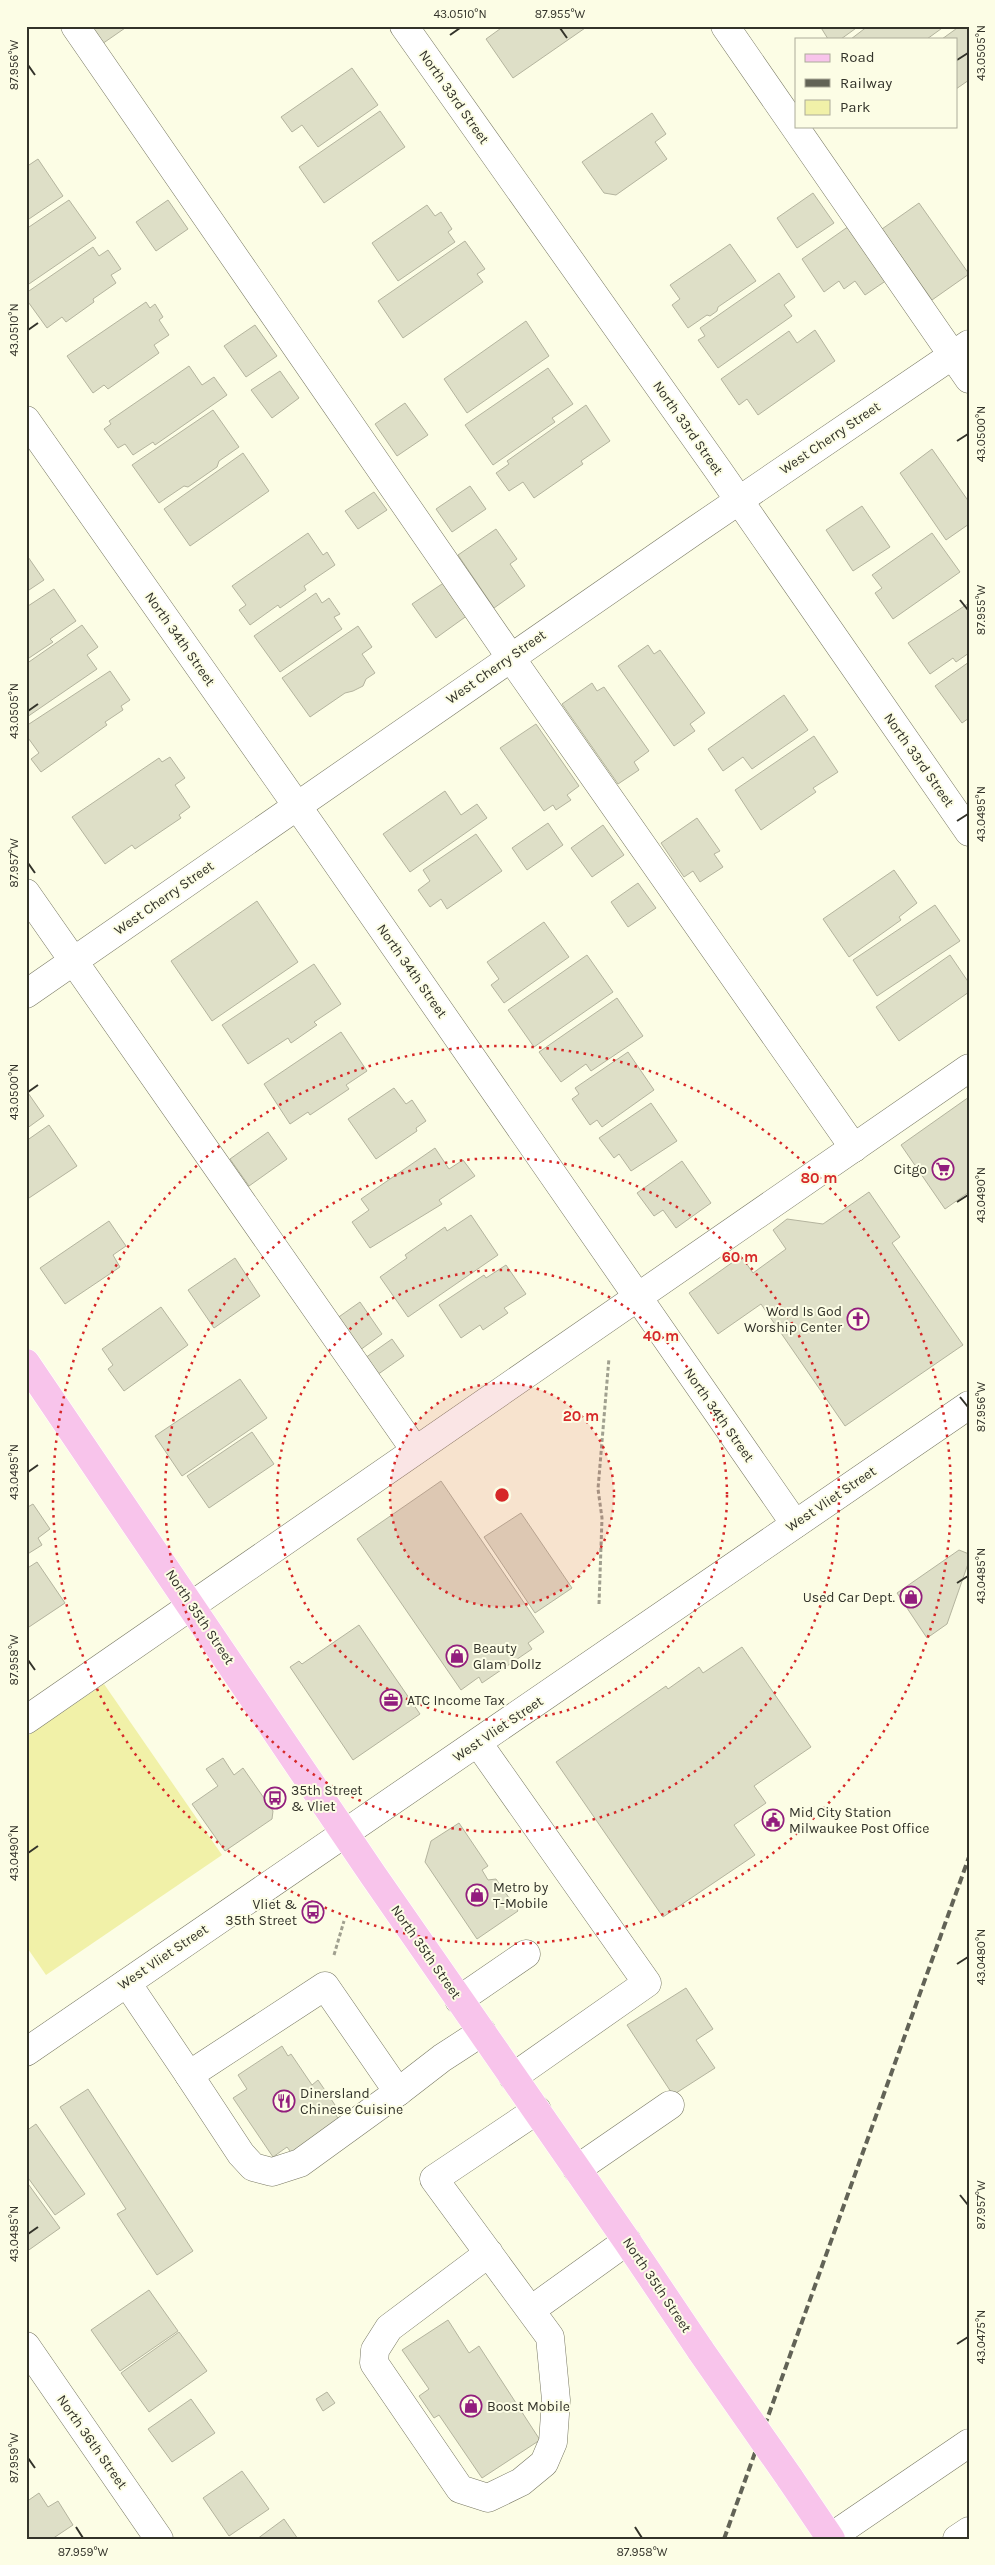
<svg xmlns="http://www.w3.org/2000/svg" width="995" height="2565" font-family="Karla,sans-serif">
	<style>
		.green { fill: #f1f1a8 }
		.building { fill: #dedfc7; stroke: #b4b49e }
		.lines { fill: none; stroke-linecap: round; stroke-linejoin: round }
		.minor-casing { stroke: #787863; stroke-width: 29 }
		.major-casing { stroke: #fff; stroke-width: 29 }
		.path { stroke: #a0a08f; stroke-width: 3; stroke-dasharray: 4 2.5; stroke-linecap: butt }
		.minor { stroke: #fff; stroke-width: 28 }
		.major { stroke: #f8c4eb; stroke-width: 28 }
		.rail { stroke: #626356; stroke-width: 4; stroke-dasharray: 8 4; stroke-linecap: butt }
		.major-bridge-casing { stroke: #fff; stroke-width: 29; stroke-linecap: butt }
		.major-bridge { stroke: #f8c4eb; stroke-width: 28 }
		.ticks { fill: none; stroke: #33332a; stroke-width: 2 }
		.ring { fill: none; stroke: #d62828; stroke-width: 2.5; stroke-dasharray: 2.5 5 }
		.labels { text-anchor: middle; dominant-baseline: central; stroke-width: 4; stroke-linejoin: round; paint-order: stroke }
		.street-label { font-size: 14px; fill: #33332a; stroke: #fcfde5 }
		.poi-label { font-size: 14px; fill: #33332a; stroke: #fcfde5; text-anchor: start }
		.centre { fill: #d62828; stroke: #fcfde5; stroke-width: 2.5 }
		.ring-label { font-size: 15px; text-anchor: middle; font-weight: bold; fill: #d62828; stroke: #fcfde5; stroke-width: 4; stroke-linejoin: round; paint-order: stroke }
		.neatline { fill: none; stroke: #33332a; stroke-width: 2 }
		.ticks-label { font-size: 12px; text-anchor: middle; fill: #33332a }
	</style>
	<rect width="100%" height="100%" fill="#fcfde5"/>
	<polygon class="green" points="104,1684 222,1855 46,1975 26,1946 26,1737"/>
	<g class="building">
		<polygon points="90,26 128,26 102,44"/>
		<polygon points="504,26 588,26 513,78 486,39"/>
		<polygon points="820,26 859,26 841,39 828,39"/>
		<polygon points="868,26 945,26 927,39 851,39"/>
		<polygon points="960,26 969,26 969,80 956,89 956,39 942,39"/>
		<polygon points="352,68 378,105 318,147 302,125 292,132 281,117"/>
		<polygon points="380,111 405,147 324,203 299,167"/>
		<polygon points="652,113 666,134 655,142 667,159 616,195 604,193 582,162"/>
		<polygon points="38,159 63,196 26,221 26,167"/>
		<polygon points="813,193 834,223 797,248 777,218"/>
		<polygon points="69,200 96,238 26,286 26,229"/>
		<polygon points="168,200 188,229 156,251 136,222"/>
		<polygon points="919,203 969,274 932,300 882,229"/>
		<polygon points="427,205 435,216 441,212 452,229 448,232 455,242 398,281 372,243"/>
		<polygon points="852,224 890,278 865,295 855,281 844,289 839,281 824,292 802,259"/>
		<polygon points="465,241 485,269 477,274 483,282 403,338 378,301"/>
		<polygon points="730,244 756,281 718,307 717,311 710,316 707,315 688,328 672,305 680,299 670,285"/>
		<polygon points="93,247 99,256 108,250 121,269 111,275 116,283 93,299 94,302 66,322 62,317 47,328 26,299 26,293"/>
		<polygon points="779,273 795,297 784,305 792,316 718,368 698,340 705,336 700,328"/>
		<polygon points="146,302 150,308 155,304 163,317 159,320 169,335 154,345 159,353 108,389 104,385 93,393 67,356"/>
		<polygon points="526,321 549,356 467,413 444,379"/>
		<polygon points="255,325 277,356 246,377 224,346"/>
		<polygon points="815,330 835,361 758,415 747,399 739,405 721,379 789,331 797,343"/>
		<polygon points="189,366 202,385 214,377 227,395 155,445 153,442 133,455 125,444 118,448 104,429 111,424 109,421"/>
		<polygon points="548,368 573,404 552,418 555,422 493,465 465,425"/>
		<polygon points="280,371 299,398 272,418 251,390"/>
		<polygon points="405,403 428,435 397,456 375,424"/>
		<polygon points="586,405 610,441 581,461 583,464 534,498 523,482 509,491 496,473 509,464 507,461"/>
		<polygon points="213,410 239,447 219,461 217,467 188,487 184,486 159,503 132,465"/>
		<polygon points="932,449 969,502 969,524 946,540 900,473"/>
		<polygon points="243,453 269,491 190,546 164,509"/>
		<polygon points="470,486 486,509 452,532 436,509"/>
		<polygon points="374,492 387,510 358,529 345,511"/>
		<polygon points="862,506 890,547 853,571 826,530"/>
		<polygon points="496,529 517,559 510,564 525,586 494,608 458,555"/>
		<polygon points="308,533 323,555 327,552 335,565 304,586 306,590 280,608 278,605 250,625 239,610 246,605 232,586"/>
		<polygon points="932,533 960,572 893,619 875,593 882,588 872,575"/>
		<polygon points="26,554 44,580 26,592"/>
		<polygon points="445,582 468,615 436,638 412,604"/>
		<polygon points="54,589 76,621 50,639 53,642 26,660 26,604 28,606"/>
		<polygon points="316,593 322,603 329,598 340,614 334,617 342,629 280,672 254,636"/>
		<polygon points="969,603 969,653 956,662 953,658 930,674 908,643"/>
		<polygon points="82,625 98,647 87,655 97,669 27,717 26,664"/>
		<polygon points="358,626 372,647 362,654 375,673 366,679 363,686 353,691 345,693 310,717 282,678"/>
		<polygon points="648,645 654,654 660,650 705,713 690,724 695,731 674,746 618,666"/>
		<polygon points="969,662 969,718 962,723 935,686"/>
		<polygon points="110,671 130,700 121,706 123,710 105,722 107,725 41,772 31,759 39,753 26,735 26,726"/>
		<polygon points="592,683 597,691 604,687 649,751 634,762 639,770 618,784 562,704"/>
		<polygon points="784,695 808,730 752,769 743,757 723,771 708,749"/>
		<polygon points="536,724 579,786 567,795 571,800 556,810 553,805 544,811 500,748"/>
		<polygon points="814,736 838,772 813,788 816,792 761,830 735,790"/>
		<polygon points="170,757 185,778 175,785 190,807 179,815 181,818 135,849 132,845 105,864 72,817 159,758 162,762"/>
		<polygon points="445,791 461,815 477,804 487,818 410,872 383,834"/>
		<polygon points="697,818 720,851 714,854 723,867 700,882 693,871 684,877 661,843"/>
		<polygon points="548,823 563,845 527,870 512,848"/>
		<polygon points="603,825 624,855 592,877 571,848"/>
		<polygon points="476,834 502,871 447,909 441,899 430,907 418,890 430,881 423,870"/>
		<polygon points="894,870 917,903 899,917 901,920 849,957 823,919"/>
		<polygon points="638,883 656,908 628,927 611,902"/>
		<polygon points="257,901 298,962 212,1021 171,961"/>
		<polygon points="935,905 960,941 877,996 853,960"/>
		<polygon points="544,922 569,957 504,1003 491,985 499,979 487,962"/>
		<polygon points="587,955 613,992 534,1047 508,1010"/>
		<polygon points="950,955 969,983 969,992 899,1041 876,1007"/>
		<polygon points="314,964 341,1004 314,1022 317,1025 291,1043 288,1038 248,1064 222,1025"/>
		<polygon points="617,998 643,1036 591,1071 586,1064 561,1082 539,1052"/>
		<polygon points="341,1032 367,1071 346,1085 349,1089 310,1115 308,1112 290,1124 264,1084"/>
		<polygon points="628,1052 654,1090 602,1127 597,1120 590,1125 572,1099 579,1094 575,1088"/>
		<polygon points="394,1088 406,1104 412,1100 426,1121 416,1128 417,1131 376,1159 348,1119"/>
		<polygon points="26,1090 44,1116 26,1129"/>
		<polygon points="969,1097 969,1192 945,1209 901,1145"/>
		<polygon points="651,1103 677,1141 631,1171 619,1154 614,1158 599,1138"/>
		<polygon points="49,1125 77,1166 26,1200 26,1141"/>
		<polygon points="268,1132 287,1159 249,1186 230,1159"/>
		<polygon points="435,1148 449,1169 463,1160 475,1176 439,1200 442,1204 370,1248 352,1222 369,1210 361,1199"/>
		<polygon points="682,1161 711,1203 676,1228 663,1210 654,1216 637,1193"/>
		<polygon points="869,1192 900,1237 892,1243 963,1345 845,1426 761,1304 718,1334 689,1293 733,1262 731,1259 739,1253 753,1273 786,1249 773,1230 787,1219 823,1224"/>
		<polygon points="471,1215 498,1255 408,1317 380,1277 407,1258 405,1255 445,1227 447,1231"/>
		<polygon points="109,1221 126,1246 113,1255 120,1267 65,1304 40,1268"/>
		<polygon points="235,1258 260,1296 214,1328 188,1290"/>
		<polygon points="506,1265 526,1294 504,1308 508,1313 483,1330 480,1325 461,1338 439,1305 484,1275 486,1278"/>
		<polygon points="360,1302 382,1334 356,1353 333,1321"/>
		<polygon points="161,1307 188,1345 124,1391 108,1369 113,1365 102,1349"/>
		<polygon points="392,1339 404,1356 377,1375 365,1358"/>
		<polygon points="240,1379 267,1418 182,1476 155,1436"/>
		<polygon points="252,1432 274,1464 209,1508 187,1476"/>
		<polygon points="441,1481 544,1632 528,1643 532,1649 482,1683 479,1677 461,1690 357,1539"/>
		<polygon points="33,1504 50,1529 38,1538 42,1545 26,1555 26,1508"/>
		<polygon points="521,1513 572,1588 535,1613 484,1537"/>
		<polygon points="959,1550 969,1554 969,1561 947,1624 927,1638 897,1593"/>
		<polygon points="37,1562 65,1603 26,1629 26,1569"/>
		<polygon points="359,1625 420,1714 353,1760 290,1667 299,1661 302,1664"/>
		<polygon points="742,1647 811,1747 754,1786 766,1803 734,1825 755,1855 663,1917 556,1762 666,1686 668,1689 699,1667 703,1673"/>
		<polygon points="223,1758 234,1775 243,1768 273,1811 272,1819 225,1851 192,1804 218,1786 206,1769"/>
		<polygon points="459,1823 488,1866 482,1870 488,1880 496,1879 518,1911 477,1939 425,1862 431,1841"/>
		<polygon points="686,1988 713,2029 696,2040 715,2068 673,2095 627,2025"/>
		<polygon points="282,2046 288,2056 291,2054 312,2085 318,2080 335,2105 331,2108 344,2127 296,2159 287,2147 273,2157 233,2098 247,2089 238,2075"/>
		<polygon points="88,2089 193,2251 157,2275 117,2214 126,2209 60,2107"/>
		<polygon points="36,2124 85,2194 55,2215 26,2175 26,2131"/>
		<polygon points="26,2181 60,2228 26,2252"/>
		<polygon points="149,2290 178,2331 120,2371 91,2330"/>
		<polygon points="448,2320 469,2353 479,2346 540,2440 482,2478 439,2415 434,2418 419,2396 429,2389 402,2350"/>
		<polygon points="179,2332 207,2371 149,2412 121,2373"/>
		<polygon points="327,2392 335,2403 323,2411 316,2399"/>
		<polygon points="191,2399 215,2433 172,2462 148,2429"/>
		<polygon points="242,2471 269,2509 229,2536 203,2498"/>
		<polygon points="39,2493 48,2507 58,2501 73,2525 52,2539 26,2539 26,2502"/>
		<polygon points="284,2519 298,2539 257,2539"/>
	</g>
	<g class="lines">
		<g class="minor-casing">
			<g id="minor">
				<polyline points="75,26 511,658 854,1148"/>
				<polyline points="404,26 718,470 969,832"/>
				<polyline points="725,26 969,379"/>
				<polyline points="26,420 321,840 795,1524"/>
				<polyline points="26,893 415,1450"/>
				<polyline points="26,994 697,529 969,344"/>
				<polyline points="26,1720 969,1068"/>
				<polyline points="478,1743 647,1983 513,2077"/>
				<polyline points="127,1983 189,2075 325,1986 398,2092 442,2058 482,2032"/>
				<polyline points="459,2000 526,1954"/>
				<polyline points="26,2052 969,1405"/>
				<polyline points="189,2075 241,2154 253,2167 272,2172 300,2163 398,2092"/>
				<polyline points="577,2169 670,2105"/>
				<polyline points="489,2253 389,2328 375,2350 374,2363 460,2489 488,2498 521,2482 544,2463 553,2442 556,2400 550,2337 434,2179 537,2110"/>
				<polyline points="531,2310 627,2241"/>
				<polyline points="26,2346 159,2539"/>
				<polyline points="831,2537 969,2443"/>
				<polyline points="957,2539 969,2531"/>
			</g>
		</g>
		<g class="major-casing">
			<g id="major">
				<polyline points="26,1363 373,1875 627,2241 701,2351"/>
				<polyline points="789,2477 831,2539"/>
			</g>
		</g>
		<g class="path">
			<polyline points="599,1604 602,1518 598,1489 609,1358"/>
			<polyline points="334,1955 344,1921"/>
		</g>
		<use href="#minor" class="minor"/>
		<use href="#major" class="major"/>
		<polyline class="rail" points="724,2539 969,1857"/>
		<g class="major-bridge-casing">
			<polyline id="major-bridge" points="701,2351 789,2477"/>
		</g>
		<use href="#major-bridge" class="major-bridge"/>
	</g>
	<path class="ticks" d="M 560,28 L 567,38M 450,35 L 460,28M 957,60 L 968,53M 28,65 L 35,75M 28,330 L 38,323M 957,441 L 968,434M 960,600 L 968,610M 28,711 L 38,704M 957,821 L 968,814M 28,863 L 35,873M 28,1092 L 38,1085M 957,1202 L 968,1195M 960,1397 L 968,1407M 28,1472 L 38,1465M 957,1583 L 968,1576M 28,1660 L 35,1670M 28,1853 L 38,1846M 957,1964 L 968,1957M 960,2195 L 968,2205M 28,2234 L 38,2227M 957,2344 L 968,2337M 28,2458 L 35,2468M 76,2527 L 83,2538M 635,2527 L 642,2538"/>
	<circle cx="502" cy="1495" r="112" fill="#d62828" fill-opacity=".12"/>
	<g class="ring">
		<circle cx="502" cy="1495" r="112"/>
		<circle cx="502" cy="1495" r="225"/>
		<circle cx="502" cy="1495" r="337"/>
		<circle cx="502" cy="1495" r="449"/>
	</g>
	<defs>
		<g id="supermarket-ring" transform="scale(1.125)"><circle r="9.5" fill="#fcfde5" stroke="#921e7d" stroke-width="1.5"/><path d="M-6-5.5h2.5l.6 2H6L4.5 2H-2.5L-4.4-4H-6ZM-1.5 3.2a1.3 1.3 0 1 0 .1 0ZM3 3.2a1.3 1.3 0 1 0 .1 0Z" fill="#921e7d"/></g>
		<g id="church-ring" transform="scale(1.125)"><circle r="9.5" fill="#fcfde5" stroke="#921e7d" stroke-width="1.5"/><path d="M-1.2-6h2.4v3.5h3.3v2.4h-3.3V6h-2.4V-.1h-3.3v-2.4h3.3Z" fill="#921e7d"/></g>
		<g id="shop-ring" transform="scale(1.125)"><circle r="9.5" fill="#fcfde5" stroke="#921e7d" stroke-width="1.5"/><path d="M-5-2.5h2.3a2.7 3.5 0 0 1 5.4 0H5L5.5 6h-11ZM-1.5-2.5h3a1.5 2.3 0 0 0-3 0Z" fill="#921e7d"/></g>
		<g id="office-ring" transform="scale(1.125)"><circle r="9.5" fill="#fcfde5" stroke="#921e7d" stroke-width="1.5"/><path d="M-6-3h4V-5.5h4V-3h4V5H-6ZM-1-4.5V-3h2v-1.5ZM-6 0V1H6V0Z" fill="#921e7d"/></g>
		<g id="bus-ring" transform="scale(1.125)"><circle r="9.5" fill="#fcfde5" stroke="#921e7d" stroke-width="1.5"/><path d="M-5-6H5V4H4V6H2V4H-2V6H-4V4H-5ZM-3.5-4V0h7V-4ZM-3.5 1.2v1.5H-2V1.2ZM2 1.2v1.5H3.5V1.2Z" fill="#921e7d"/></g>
		<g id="civic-ring" transform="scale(1.125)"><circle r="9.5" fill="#fcfde5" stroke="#921e7d" stroke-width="1.5"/><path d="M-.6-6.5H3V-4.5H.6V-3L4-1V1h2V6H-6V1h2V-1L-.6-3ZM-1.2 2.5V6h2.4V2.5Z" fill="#921e7d"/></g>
		<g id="restaurant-ring" transform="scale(1.125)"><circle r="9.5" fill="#fcfde5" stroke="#921e7d" stroke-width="1.5"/><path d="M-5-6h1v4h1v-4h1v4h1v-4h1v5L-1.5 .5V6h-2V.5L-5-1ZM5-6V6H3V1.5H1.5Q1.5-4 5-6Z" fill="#921e7d"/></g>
	</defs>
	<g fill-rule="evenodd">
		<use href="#supermarket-ring" x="943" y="1169"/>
		<use href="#church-ring" x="858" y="1319"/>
		<use href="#shop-ring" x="911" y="1597"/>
		<use href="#shop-ring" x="457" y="1656"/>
		<use href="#office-ring" x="391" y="1700"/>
		<use href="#bus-ring" x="275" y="1798"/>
		<use href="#civic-ring" x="773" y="1820"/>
		<use href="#shop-ring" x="477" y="1895"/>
		<use href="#bus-ring" x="313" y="1912"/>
		<use href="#restaurant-ring" x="284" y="2101"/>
		<use href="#shop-ring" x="471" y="2406"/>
	</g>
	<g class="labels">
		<g class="street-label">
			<text transform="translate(454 97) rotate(55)">North 33rd Street</text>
			<text transform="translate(688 428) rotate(55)">North 33rd Street</text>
			<text transform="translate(830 438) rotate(-34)">West Cherry Street</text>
			<text transform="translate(180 639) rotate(55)">North 34th Street</text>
			<text transform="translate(496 667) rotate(-35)">West Cherry Street</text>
			<text transform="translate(919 760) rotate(55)">North 33rd Street</text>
			<text transform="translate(164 898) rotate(-35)">West Cherry Street</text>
			<text transform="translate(412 971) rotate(55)">North 34th Street</text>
			<text transform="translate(719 1415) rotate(55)">North 34th Street</text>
			<text transform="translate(831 1499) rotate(-34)">West Vliet Street</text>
			<text transform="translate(200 1617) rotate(56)">North 35th Street</text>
			<text transform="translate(498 1729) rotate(-34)">West Vliet Street</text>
			<text transform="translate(426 1952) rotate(55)">North 35th Street</text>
			<text transform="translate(163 1957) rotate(-34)">West Vliet Street</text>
			<text transform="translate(657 2285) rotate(56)">North 35th Street</text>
			<text transform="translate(92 2442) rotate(55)">North 36th Street</text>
		</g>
		<g class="poi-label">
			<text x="927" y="1169" text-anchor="end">Citgo</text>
			<text x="842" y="1311" text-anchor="end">Word Is God<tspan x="842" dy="16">Worship Center</tspan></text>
			<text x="895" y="1597" text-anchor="end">Used Car Dept.</text>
			<text x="473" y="1648">Beauty<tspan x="473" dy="16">Glam Dollz</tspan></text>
			<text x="407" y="1700">ATC Income Tax</text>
			<text x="291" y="1790">35th Street<tspan x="291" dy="16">&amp; Vliet</tspan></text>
			<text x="789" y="1812">Mid City Station<tspan x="789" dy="16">Milwaukee Post Office</tspan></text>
			<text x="493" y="1887">Metro by<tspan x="493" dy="16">T-Mobile</tspan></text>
			<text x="297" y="1904" text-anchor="end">Vliet &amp;<tspan x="297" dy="16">35th Street</tspan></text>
			<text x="300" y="2093">Dinersland<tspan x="300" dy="16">Chinese Cuisine</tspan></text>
			<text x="487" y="2406">Boost Mobile</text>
		</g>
	</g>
	<circle cx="502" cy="1495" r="8" class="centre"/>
	<g class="ring-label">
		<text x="819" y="1183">80 m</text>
		<text x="740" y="1262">60 m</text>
		<text x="661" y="1341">40 m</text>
		<text x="581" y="1421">20 m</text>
	</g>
	<rect width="995" height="2565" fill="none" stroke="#fcfde5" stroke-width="55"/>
	<rect x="795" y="38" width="162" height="90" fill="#fcfde5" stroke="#acac9a"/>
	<rect x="805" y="54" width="25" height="8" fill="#f8c4eb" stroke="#acac9a"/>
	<text x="840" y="62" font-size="15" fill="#33332a">Road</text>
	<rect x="805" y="79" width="25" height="8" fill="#626356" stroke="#acac9a"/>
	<text x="840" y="88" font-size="15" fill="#33332a">Railway</text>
	<rect x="805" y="100" width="25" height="15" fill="#f1f1a8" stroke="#acac9a"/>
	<text x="840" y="112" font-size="15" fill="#33332a">Park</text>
	<rect x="28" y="28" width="940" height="2510" class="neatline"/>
	<g class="ticks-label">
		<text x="460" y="18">43.0510°N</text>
		<text x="560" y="18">87.955°W</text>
		<text transform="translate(981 53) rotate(-90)" y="4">43.0505°N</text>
		<text transform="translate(14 65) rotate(-90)" y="4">87.956°W</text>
		<text transform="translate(14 330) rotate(-90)" y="4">43.0510°N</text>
		<text transform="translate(981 434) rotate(-90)" y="4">43.0500°N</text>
		<text transform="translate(981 610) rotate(-90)" y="4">87.955°W</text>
		<text transform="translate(14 711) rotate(-90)" y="4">43.0505°N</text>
		<text transform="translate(981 814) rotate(-90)" y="4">43.0495°N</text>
		<text transform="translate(14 863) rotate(-90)" y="4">87.957°W</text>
		<text transform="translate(14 1092) rotate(-90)" y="4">43.0500°N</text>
		<text transform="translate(981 1195) rotate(-90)" y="4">43.0490°N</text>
		<text transform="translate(981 1407) rotate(-90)" y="4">87.956°W</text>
		<text transform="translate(14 1472) rotate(-90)" y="4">43.0495°N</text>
		<text transform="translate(981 1576) rotate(-90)" y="4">43.0485°N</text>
		<text transform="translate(14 1660) rotate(-90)" y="4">87.958°W</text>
		<text transform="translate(14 1853) rotate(-90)" y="4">43.0490°N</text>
		<text transform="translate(981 1957) rotate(-90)" y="4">43.0480°N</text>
		<text transform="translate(981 2205) rotate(-90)" y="4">87.957°W</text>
		<text transform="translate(14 2234) rotate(-90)" y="4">43.0485°N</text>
		<text transform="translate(981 2337) rotate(-90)" y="4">43.0475°N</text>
		<text transform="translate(14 2458) rotate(-90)" y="4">87.959°W</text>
		<text x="83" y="2556">87.959°W</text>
		<text x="642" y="2556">87.958°W</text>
	</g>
</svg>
